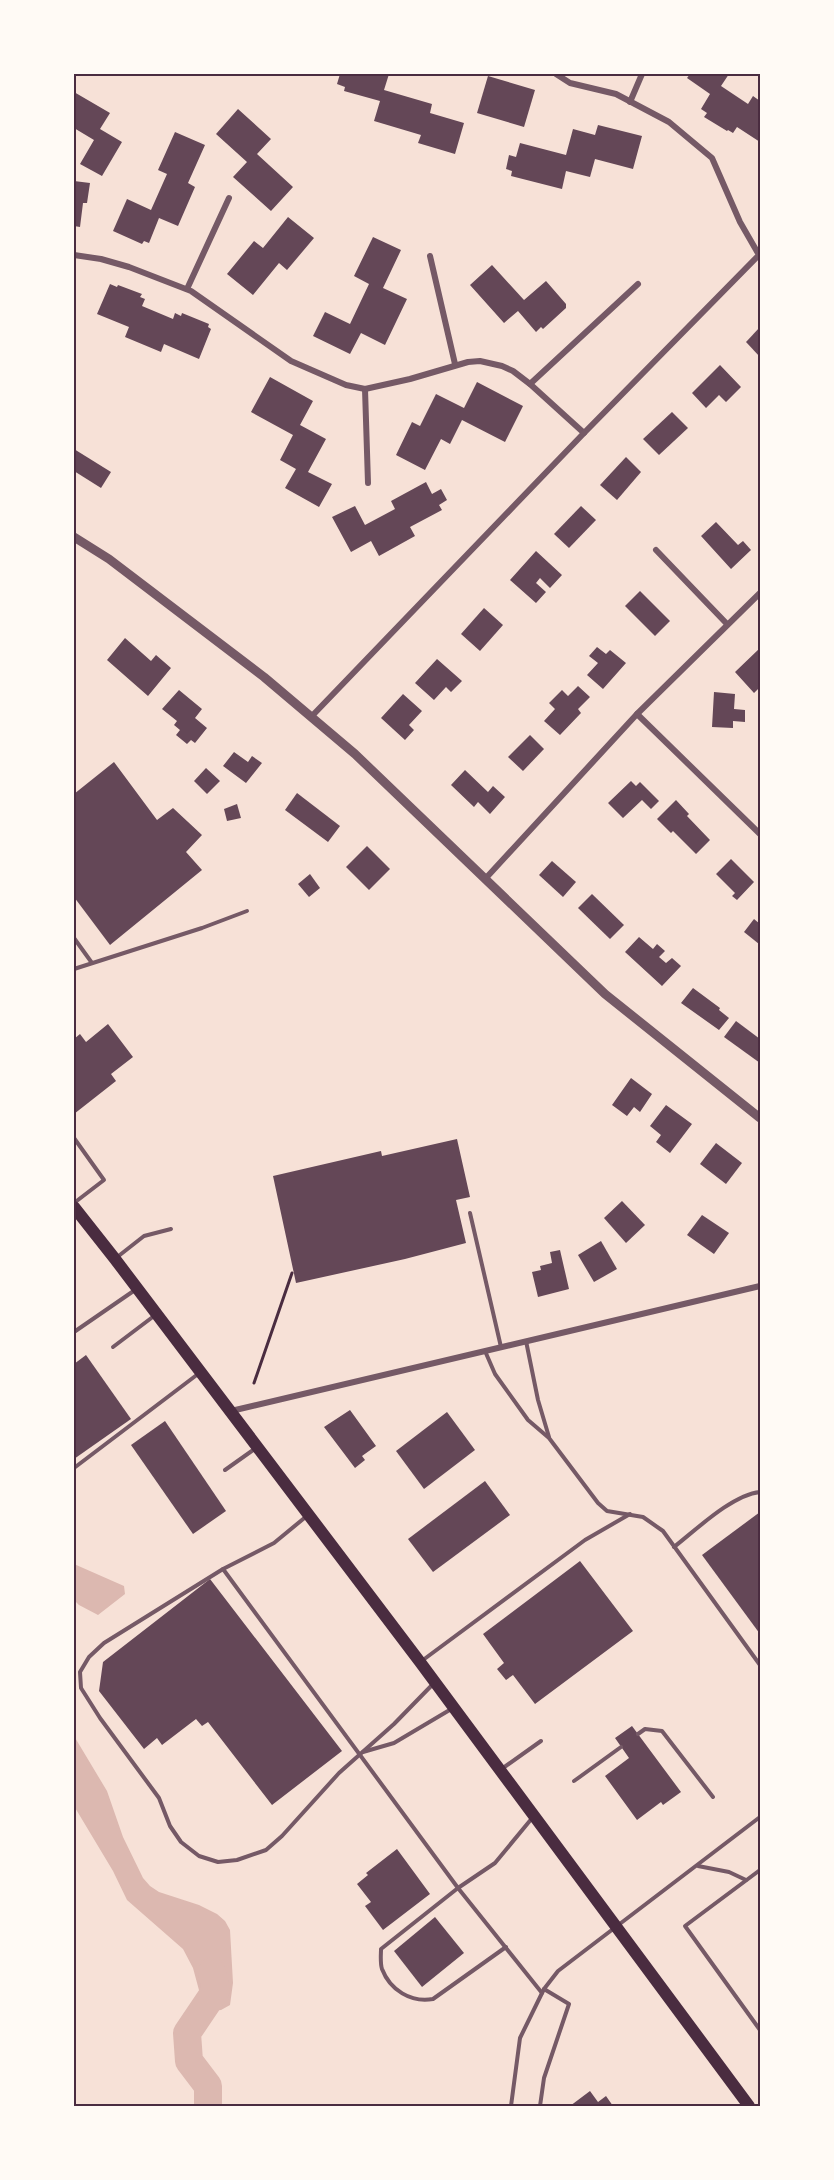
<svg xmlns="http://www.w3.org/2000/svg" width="834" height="2180" font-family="'Archivo Narrow',sans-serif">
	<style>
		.water { fill: #dcb8b0 }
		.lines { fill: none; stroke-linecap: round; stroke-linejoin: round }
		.river { stroke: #dcb8b0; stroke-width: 28 }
		.building { fill: #644757 }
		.path { stroke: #4a2c40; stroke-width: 3 }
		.service { stroke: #755966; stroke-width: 4 }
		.minor { stroke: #755966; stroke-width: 6 }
		.tertiary { stroke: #755966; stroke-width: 9 }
		.primary { stroke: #4a2c40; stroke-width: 12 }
		.neatline { fill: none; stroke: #4a2c40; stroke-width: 2 }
	</style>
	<rect width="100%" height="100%" fill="#f7e1d7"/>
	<g class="water">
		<polygon points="74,1564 124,1586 125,1594 98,1615 79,1605 74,1600 76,1593 74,1588"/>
		<polygon points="74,1736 107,1791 123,1837 143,1878 150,1886 159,1892 199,1905 217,1914 225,1921 230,1930 233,1983 230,2005 221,2010 211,2011 203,2005 193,1968 183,1949 127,1900 113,1871 74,1806"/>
	</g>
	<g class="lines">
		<polyline class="river" points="208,2106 208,2086 189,2061 187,2033 216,1990 212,1972"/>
	</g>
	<g class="building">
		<polygon points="340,74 389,74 384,90 432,104 430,113 464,123 455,154 418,143 421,135 374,121 380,101 344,91 345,87 337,84"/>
		<polygon points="690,74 729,74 721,86 748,104 753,96 760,101 760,142 737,127 733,133 728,130 727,131 704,117 707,113 701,109 710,94 687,78"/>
		<polygon points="488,76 535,90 524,127 477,113"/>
		<polygon points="74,92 110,113 100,129 122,142 102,176 80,164 94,140 74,128"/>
		<polygon points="238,109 271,139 257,154 293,187 271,211 233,177 247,162 216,134"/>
		<polygon points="598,125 642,136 633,169 595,159 590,177 566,171 562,189 511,176 512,171 506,169 509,155 516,157 520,143 566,155 573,129 595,135"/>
		<polygon points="175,132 205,145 188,183 195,187 178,226 159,218 149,243 144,241 142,244 113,231 127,199 151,210 167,174 158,170"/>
		<polygon points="74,181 90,183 87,203 83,203 80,227 74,226"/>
		<polygon points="288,217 314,238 287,270 279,263 253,295 227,274 254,241 263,248"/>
		<polygon points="373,237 401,250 383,288 407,299 385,345 361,333 350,354 313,336 325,312 350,324 369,284 354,276"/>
		<polygon points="492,265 524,300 546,281 566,304 566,308 543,329 541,327 536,332 518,311 504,323 470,285"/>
		<polygon points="110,284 117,287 118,285 142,294 140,297 145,299 142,306 173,319 175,313 181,316 182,313 209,324 208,327 211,329 199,359 164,344 161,352 125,337 129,327 97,314"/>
		<polygon points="760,327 760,357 746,342"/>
		<polygon points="720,365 741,387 726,402 719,395 706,408 692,393"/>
		<polygon points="270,377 313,401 300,425 326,439 308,472 332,484 319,507 285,488 296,469 280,460 293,435 251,412"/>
		<polygon points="477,382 523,406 505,442 462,420 450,444 441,439 425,470 396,455 412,422 420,426 436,394 464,408"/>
		<polygon points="672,412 688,428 659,455 643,439"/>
		<polygon points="74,449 111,472 101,488 74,471"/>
		<polygon points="626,457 641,472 617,500 600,485"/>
		<polygon points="426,482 432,494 441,489 447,500 439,505 442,510 410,527 415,536 379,556 371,541 351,552 332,517 355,506 365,525 395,509 391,501"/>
		<polygon points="581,506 596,520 569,548 554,534"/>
		<polygon points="716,522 738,545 743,541 751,550 731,569 701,536"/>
		<polygon points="536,551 562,575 550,588 540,578 536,583 546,592 536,603 510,580"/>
		<polygon points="640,591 670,621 655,636 625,606"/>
		<polygon points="484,608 503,625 480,651 461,634"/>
		<polygon points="125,638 151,661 156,655 171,668 148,696 107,660"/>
		<polygon points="597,647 606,654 610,650 626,663 603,689 587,675 598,663 589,656"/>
		<polygon points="760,648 760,675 759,677 760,687 754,693 735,672"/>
		<polygon points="437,659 462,681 451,692 446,687 434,700 415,683"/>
		<polygon points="578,686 590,697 578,709 581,713 560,735 544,721 555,709 549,703 562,690 568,696"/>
		<polygon points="179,690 202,709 195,718 207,728 195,743 191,740 187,744 176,735 180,730 174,725 177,721 162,709"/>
		<polygon points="714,692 735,694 734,709 745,710 745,722 733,721 733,728 712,727"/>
		<polygon points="403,694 422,711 409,725 414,730 405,740 381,718"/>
		<polygon points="530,735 544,749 523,771 508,757"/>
		<polygon points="234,752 248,762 252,756 262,763 246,783 223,766"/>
		<polygon points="114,762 157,820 173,808 202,835 186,852 202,870 110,945 74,897 74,794"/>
		<polygon points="206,768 220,781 207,794 194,781"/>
		<polygon points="465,770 488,792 493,786 505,797 490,814 478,802 474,807 451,785"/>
		<polygon points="631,781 636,786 640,782 659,801 651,809 642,800 623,818 608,803"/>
		<polygon points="297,793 340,826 328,842 285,810"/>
		<polygon points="676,800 689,814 687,816 710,840 696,854 673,831 671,833 657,819"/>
		<polygon points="237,804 241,818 227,821 224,809"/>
		<polygon points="367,846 390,869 369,890 346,867"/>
		<polygon points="731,859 754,882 737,900 732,896 735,893 716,874"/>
		<polygon points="552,861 576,882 563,897 539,875"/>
		<polygon points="310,874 320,888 309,897 298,884"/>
		<polygon points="592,894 624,925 610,939 578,908"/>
		<polygon points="754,919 760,924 759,944 744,932"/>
		<polygon points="639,937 653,949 657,944 665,951 659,957 666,963 672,958 681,966 662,986 625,952"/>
		<polygon points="693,988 720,1008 719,1010 729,1018 719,1030 681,1003"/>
		<polygon points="736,1021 760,1039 760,1063 724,1037"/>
		<polygon points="108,1024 133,1057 111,1074 116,1081 74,1114 74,1039 80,1034 86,1042"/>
		<polygon points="631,1078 652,1094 640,1112 634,1107 627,1116 612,1105"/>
		<polygon points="666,1105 692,1124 670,1153 656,1142 661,1135 650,1126"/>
		<polygon points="457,1139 470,1197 456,1200 466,1243 405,1259 296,1283 273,1176 381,1151 382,1156"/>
		<polygon points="716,1143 742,1163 726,1184 700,1164"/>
		<polygon points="622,1201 645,1225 626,1243 604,1218"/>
		<polygon points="702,1215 729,1233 714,1254 687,1235"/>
		<polygon points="601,1241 617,1269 594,1282 578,1255"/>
		<polygon points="560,1250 569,1289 538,1297 532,1272 541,1270 540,1266 552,1263 550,1252"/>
		<polygon points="86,1355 131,1419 74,1459 74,1364"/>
		<polygon points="350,1410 376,1446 362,1456 365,1460 355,1468 324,1427"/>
		<polygon points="447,1412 475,1450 424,1489 396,1451"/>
		<polygon points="165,1421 226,1511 193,1534 131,1445"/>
		<polygon points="485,1481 510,1515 433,1572 408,1539"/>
		<polygon points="760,1512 760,1634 702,1555"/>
		<polygon points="580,1561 633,1631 535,1704 513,1675 506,1680 497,1669 504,1663 483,1634"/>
		<polygon points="210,1579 342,1751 272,1805 208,1722 202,1726 196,1719 162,1745 157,1738 144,1749 99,1691 103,1662"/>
		<polygon points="632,1726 681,1792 663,1805 661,1802 637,1820 605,1776 629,1758 615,1738"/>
		<polygon points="397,1849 430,1894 383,1930 365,1906 371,1902 357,1884 368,1875 366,1873"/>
		<polygon points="435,1917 464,1953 422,1987 394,1951"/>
		<polygon points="590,2091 598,2102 606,2096 613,2106 570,2106"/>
	</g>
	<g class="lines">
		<polyline class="path" points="254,1383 292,1273"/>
		<g class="service">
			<polyline points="74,938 92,963"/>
			<polyline points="74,969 202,928 247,911"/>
			<polyline points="74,1138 104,1180 74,1203"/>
			<polyline points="470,1213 501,1347"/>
			<polyline points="116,1258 144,1236 171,1229"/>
			<polyline points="74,1332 135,1290"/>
			<polyline points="526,1341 538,1400 549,1437"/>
			<polyline points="113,1347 154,1316"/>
			<polyline points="485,1351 495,1374 528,1420 549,1438 598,1503 607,1511 643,1517 663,1531 760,1665"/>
			<polyline points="74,1468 198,1374"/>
			<polyline points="225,1470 256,1448"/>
			<polyline points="308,1515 274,1543 223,1569 104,1643 89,1657 80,1672 81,1688 100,1718 159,1798 170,1826 181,1842 199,1856 218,1862 237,1860 266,1850 282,1836 339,1773 394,1724 434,1683"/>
			<path d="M 674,1547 C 697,1529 732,1495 760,1492"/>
			<polyline points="223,1569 458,1888 542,1993"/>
			<polyline points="423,1660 585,1540 630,1514"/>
			<polyline points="638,1734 645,1729 662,1731 713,1797"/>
			<polyline points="363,1752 394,1743 453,1708"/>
			<polyline points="503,1768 541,1741"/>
			<polyline points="574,1781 621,1747"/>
			<polyline points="698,1866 729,1872 746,1880"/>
			<polyline points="760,1870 685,1926 760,2030"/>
			<path d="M 506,1947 L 433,1999 C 411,2003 390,1990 382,1969 C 380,1963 381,1955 381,1949 L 458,1888 L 495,1863 L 533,1817"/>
			<polyline points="511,2106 520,2038 544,1989 558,1971 760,1817"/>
			<polyline points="540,2106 544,2078 569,2004 544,1989"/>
		</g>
		<g class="minor">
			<polyline points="630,102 642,74"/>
			<polyline points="74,255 101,259 129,267 191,291 291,361 346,385 365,389 410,379 468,362 480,361 502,366 513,371 530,384 584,433"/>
			<polyline points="430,256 455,364"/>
			<polyline points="187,289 229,198"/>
			<polyline points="530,384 638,284"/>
			<polyline points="365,389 368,483"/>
			<polyline points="656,550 727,624"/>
			<polyline points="637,714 760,834"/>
			<polyline points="311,717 584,433 759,255 740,222 712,158 669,122 616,94 570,83 556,74"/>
			<polyline points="486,878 637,714 760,593"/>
			<polyline points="231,1411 760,1286"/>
		</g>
		<polyline class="tertiary" points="74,537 109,559 264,677 355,754 605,994 760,1118"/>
		<polyline class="primary" points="74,1207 115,1259 420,1662 749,2106"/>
	</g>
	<rect width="834" height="2180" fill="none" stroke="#fffaf5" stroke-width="150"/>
	<rect x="75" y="75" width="684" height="2030" class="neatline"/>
</svg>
